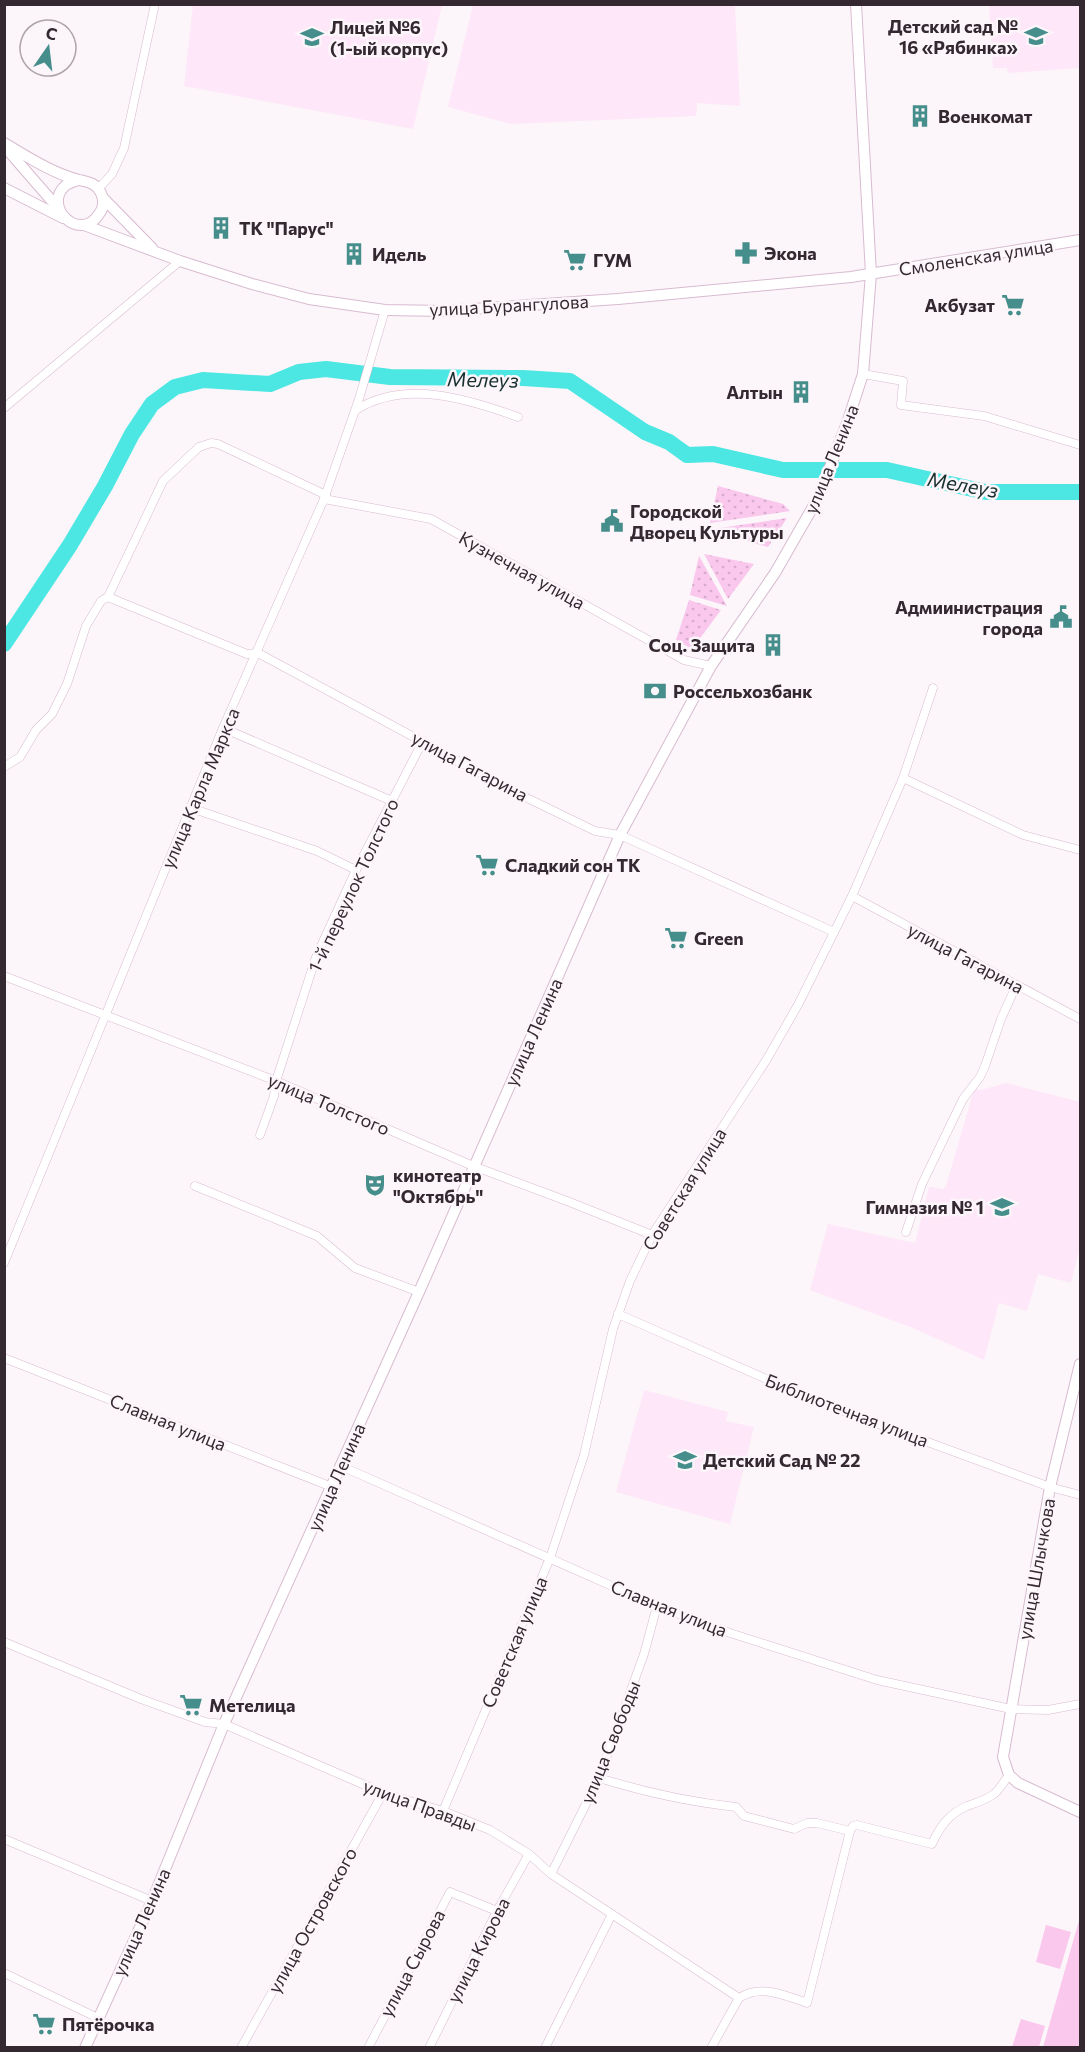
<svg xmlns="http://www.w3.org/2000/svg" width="1085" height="2052" font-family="Commissioner,sans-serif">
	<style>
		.built { fill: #fee7f8 }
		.grass { fill: url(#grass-dots) }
		.green { fill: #fac7ed }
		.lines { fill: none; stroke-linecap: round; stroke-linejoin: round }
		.river { stroke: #4ce7e2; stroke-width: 16 }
		.minor-casing { stroke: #d8bbd0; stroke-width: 9 }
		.tertiary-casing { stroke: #d8bbd0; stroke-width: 12 }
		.secondary-casing { stroke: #d8bbd0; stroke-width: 12 }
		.minor { stroke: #fff; stroke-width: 8 }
		.tertiary { stroke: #fff; stroke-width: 10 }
		.secondary { stroke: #fff; stroke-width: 10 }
		.labels { text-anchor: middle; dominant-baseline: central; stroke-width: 5; stroke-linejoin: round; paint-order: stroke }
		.poi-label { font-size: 18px; font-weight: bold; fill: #342931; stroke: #fcf6fa; text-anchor: start }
		.street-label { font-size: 18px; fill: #342931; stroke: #fcf6fa }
		.water-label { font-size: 20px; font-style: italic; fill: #162f2e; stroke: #fcf6fa }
	</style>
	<defs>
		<pattern id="grass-dots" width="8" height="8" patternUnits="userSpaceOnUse" patternTransform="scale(1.5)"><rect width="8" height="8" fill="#fac7ed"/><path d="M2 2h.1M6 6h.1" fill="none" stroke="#d7abcc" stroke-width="1.8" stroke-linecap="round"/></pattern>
	</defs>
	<rect width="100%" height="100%" fill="#fcf6fa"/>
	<g class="built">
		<polygon points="193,5 442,5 413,129 184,86"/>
		<polygon points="473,5 735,5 740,106 697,103 696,116 511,124 448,107"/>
		<polygon points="989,5 1080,5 1080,68 1008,73 1007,68 993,68"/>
		<polygon points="1006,1083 1080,1102 1080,1247 1071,1283 1038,1274 1027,1311 999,1303 984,1360 913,1328 810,1290 828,1224 915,1243 929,1187 943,1189 946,1186 974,1089 981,1090"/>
		<polygon points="644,1390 728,1412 726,1421 754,1427 730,1524 616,1492"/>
	</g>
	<g class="grass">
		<polygon points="718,486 783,504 790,511 710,523"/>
		<polygon points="787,518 768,547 718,533 713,529"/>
		<polygon points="704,554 754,564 728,599"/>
		<polygon points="699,556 727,606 690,595"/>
		<polygon points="689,600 721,610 692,649 676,640"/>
	</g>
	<g class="green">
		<polygon points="1080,1917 1080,2047 1043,2047"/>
		<polygon points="1046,1925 1071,1932 1060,1969 1036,1962"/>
		<polygon points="1021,2019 1045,2026 1039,2047 1012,2047"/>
	</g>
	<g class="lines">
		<polyline class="river" points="4,644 70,545 105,486 132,434 152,404 175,387 203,380 270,384 299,372 326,369 390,377 523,378 570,381 645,432 669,442 687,455 713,454 783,470 887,470 986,492 1080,492"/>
		<g class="minor-casing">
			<g id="minor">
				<polyline points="99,188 112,174 124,148 155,4"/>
				<polyline points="863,374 903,381 901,405 984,416 1080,445"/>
				<polyline points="4,408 180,261"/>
				<path d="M 356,410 C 405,379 468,399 518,417"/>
				<polyline points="324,499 431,519 684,660 711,666"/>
				<polyline points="108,597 247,654 258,653 525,797 595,831 620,835 834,932"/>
				<polyline points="108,597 163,481 199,447 211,443 218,444 326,495"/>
				<polyline points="223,728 392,801"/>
				<polyline points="4,767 20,757 36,730 52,714 67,684 86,626 101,601 108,597"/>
				<polyline points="903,778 1023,835 1080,850"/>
				<polyline points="191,808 317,851 356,870"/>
				<polyline points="852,896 1080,1019"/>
				<polyline points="4,976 276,1081 473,1166 567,1201 652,1235"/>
				<polyline points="260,1135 274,1096 276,1081 316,957 356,870 423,741"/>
				<polyline points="195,1186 317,1236 355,1268 419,1292"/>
				<polyline points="906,1232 922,1184 963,1099 980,1077 985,1066 1001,1019 1016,986"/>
				<polyline points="4,1263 223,728 324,499 359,399 385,310"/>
				<polyline points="618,1314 819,1402 1050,1487 1080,1495"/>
				<polyline points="4,1358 332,1487"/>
				<polyline points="341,1466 657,1606 730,1633 877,1680 1011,1709 1048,1710 1080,1704"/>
				<path d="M 4,1642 L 141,1699 L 205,1722 L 224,1724 L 383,1793 L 443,1811 L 490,1830 L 529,1854 L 551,1874 L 739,1998 C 761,1984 784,1995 807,2003 L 850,1831 L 853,1826 L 857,1825 L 932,1844 C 940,1826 949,1814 967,1806 C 976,1803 986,1800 994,1794 C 1000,1789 1004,1781 1009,1775"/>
				<path d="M 599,1778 C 644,1792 689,1802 736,1807 L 744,1816 L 794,1829 L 807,1823 L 817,1823 L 850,1831"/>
				<polyline points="443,1811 550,1558 584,1455 613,1329 630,1281 652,1235 767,1059 799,1003 852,896 903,778 933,688"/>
				<polyline points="4,1839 152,1901"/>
				<polyline points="551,1874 599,1778 644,1654 657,1606"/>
				<polyline points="4,1973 98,2018"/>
				<polyline points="241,2048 383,1793"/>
				<polyline points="368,2048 450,1892 497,1911"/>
				<polyline points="429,2048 497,1911 529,1854"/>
				<polyline points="545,2048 612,1914"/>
				<polyline points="711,2048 739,1998"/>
			</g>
		</g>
		<g class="tertiary-casing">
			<g id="tertiary">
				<polyline points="4,188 63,218"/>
				<polyline points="1080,1364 1050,1487 1003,1757 1009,1775 1018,1783 1080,1812"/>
			</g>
		</g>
		<g class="secondary-casing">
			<g id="secondary">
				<path d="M 4,143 C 28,157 52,173 79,180 C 88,182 96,183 101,193 C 104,200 104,208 99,214 C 80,244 41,206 66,185 C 69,183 75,181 78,180"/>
				<polyline points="5,147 58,208"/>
				<polyline points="103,198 152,248"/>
				<polyline points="84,225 180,261 252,284 309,299 385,310 444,311 618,299 851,277 1080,240"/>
				<polyline points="85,2048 152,1901 224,1724 419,1292 620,835 711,666 775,573 818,498 847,423 863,374 871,274 856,4"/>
			</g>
		</g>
		<use href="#minor" class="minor"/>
		<use href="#tertiary" class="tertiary"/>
		<use href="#secondary" class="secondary"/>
	</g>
	<defs>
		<g id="school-bare" transform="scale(1.8)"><path d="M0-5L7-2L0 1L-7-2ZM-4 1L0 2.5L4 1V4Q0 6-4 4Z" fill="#468e8b" stroke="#fcf6fa" stroke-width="2.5" paint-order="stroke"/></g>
		<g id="building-bare" transform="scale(1.8)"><path d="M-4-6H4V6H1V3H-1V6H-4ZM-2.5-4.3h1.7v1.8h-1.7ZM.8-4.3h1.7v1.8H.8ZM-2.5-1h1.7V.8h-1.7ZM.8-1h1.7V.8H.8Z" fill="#468e8b" stroke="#fcf6fa" stroke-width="2.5" paint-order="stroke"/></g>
		<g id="pharmacy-bare" transform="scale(1.8)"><path d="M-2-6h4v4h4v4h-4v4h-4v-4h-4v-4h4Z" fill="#468e8b" stroke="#fcf6fa" stroke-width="2.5" paint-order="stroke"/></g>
		<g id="supermarket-bare" transform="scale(1.8)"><path d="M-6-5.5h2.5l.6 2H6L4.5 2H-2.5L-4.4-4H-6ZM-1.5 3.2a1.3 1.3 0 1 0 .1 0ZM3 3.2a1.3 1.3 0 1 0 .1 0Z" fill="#468e8b" stroke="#fcf6fa" stroke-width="2.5" paint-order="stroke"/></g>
		<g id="civic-bare" transform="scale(1.8)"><path d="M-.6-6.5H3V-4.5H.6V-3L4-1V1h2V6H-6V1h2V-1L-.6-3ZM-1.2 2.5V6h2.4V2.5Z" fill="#468e8b" stroke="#fcf6fa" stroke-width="2.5" paint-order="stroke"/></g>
		<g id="bank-bare" transform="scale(1.8)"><path d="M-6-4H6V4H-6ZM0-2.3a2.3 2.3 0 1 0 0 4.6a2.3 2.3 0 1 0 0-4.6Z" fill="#468e8b" stroke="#fcf6fa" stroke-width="2.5" paint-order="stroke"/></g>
		<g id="theatre-bare" transform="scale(1.8)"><path d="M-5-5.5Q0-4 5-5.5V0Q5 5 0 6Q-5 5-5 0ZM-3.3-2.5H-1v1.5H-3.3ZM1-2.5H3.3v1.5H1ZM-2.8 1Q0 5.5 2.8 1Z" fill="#468e8b" stroke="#fcf6fa" stroke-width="2.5" paint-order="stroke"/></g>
	</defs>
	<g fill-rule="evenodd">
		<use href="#school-bare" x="1036" y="36"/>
		<use href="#school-bare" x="312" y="37"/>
		<use href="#building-bare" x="920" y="116"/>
		<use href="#building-bare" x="221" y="228"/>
		<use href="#pharmacy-bare" x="746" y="253"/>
		<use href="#building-bare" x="354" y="254"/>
		<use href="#supermarket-bare" x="575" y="260"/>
		<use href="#supermarket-bare" x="1013" y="305"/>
		<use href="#building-bare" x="801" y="392"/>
		<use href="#civic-bare" x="612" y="521"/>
		<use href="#civic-bare" x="1061" y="617"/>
		<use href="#building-bare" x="773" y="645"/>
		<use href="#bank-bare" x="655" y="691"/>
		<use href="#supermarket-bare" x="487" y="865"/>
		<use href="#supermarket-bare" x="676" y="938"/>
		<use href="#theatre-bare" x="375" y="1185"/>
		<use href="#school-bare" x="1002" y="1207"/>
		<use href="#school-bare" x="685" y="1460"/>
		<use href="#supermarket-bare" x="191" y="1705"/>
		<use href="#supermarket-bare" x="44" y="2024"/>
	</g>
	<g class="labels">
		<g class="poi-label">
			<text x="1018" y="26" text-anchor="end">Детский сад №<tspan x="1018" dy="21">16 «Рябинка»</tspan></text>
			<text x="330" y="27">Лицей №6<tspan x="330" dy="21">(1-ый корпус)</tspan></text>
			<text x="938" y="116">Военкомат</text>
			<text x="239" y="228">ТК "Парус"</text>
			<text x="764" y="253">Экона</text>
			<text x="372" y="254">Идель</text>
			<text x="593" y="260">ГУМ</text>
			<text x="995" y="305" text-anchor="end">Акбузат</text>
			<text x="783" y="392" text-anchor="end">Алтын</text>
			<text x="630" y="511">Городской<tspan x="630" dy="21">Дворец Культуры</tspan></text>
			<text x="1043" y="607" text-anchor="end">Адмиинистрация<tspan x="1043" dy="21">города</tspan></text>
			<text x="755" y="645" text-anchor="end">Соц. Защита</text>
			<text x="673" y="691">Россельхозбанк</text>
			<text x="505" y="865">Сладкий сон ТК</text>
			<text x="694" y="938">Green</text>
			<text x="393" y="1175">кинотеатр<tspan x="393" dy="21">"Октябрь"</tspan></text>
			<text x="984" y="1207" text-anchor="end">Гимназия № 1</text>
			<text x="703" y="1460">Детский Сад № 22</text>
			<text x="209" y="1705">Метелица</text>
			<text x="62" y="2024">Пятёрочка</text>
		</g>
		<g class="street-label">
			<text transform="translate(976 257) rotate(-9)">Смоленская улица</text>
			<text transform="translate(509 305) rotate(-3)">улица Бурангулова</text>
			<text transform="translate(831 459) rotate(-68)">улица Ленина</text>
			<text transform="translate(522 570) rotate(29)">Кузнечная улица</text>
			<text transform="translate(470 766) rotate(28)">улица Гагарина</text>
			<text transform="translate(200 788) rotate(-67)">улица Карла Маркса</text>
			<text transform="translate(353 885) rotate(-65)">1-й переулок Толстого</text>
			<text transform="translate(966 958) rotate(28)">улица Гагарина</text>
			<text transform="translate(533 1032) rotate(-66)">улица Ленина</text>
			<text transform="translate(329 1104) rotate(23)">улица Толстого</text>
			<text transform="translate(684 1189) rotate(-58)">Советская улица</text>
			<text transform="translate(847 1410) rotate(21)">Библиотечная улица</text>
			<text transform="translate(168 1422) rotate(22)">Славная улица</text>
			<text transform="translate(336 1477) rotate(-66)">улица Ленина</text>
			<text transform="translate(1036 1569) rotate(-80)">улица Шлычкова</text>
			<text transform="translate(669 1608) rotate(22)">Славная улица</text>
			<text transform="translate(514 1642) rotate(-67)">Советская улица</text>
			<text transform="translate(610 1742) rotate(-68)">улица Свободы</text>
			<text transform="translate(420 1805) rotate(20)">улица Правды</text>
			<text transform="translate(312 1920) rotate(-61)">улица Островского</text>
			<text transform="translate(141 1922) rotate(-66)">улица Ленина</text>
			<text transform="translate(478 1950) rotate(-63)">улица Кирова</text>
			<text transform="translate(412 1963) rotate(-62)">улица Сырова</text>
		</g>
		<g class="water-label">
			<text transform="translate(483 379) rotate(1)">Мелеуз</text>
			<text transform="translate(963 484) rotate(10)">Мелеуз</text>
		</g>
	</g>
	<rect width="1085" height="2052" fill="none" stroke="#342931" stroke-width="12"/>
	<g transform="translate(48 48) rotate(14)"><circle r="28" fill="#fcf6fa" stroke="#aca4aa" stroke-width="1.5"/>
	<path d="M0-4.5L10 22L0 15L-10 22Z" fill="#468e8b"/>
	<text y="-9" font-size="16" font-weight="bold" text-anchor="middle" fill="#342931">С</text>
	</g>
</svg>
